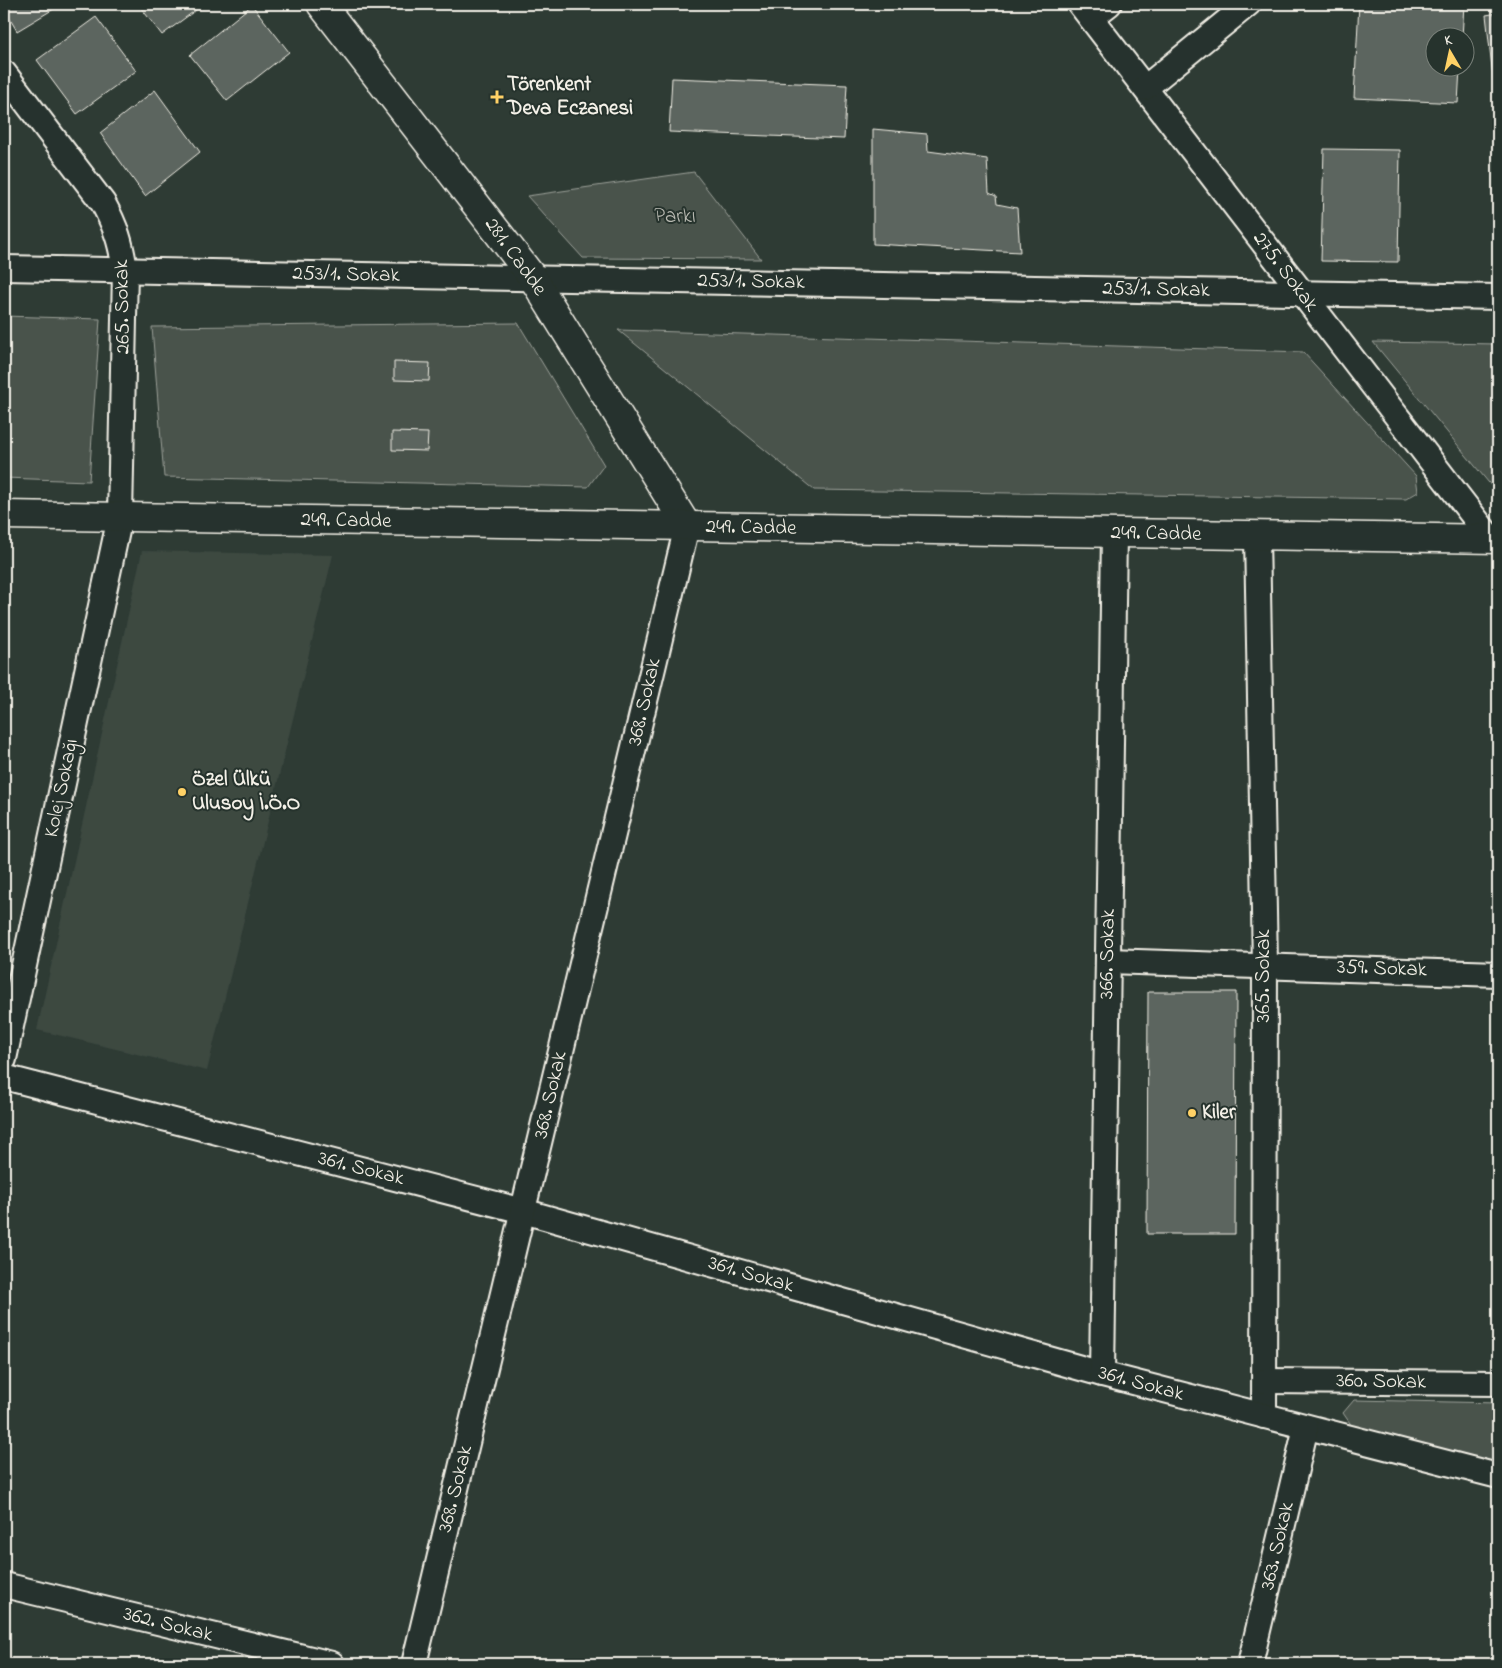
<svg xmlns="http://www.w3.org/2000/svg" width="1502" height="1668" font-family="'Indie Flower',sans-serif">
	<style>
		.built { fill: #3c4841 }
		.green { fill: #48524c; stroke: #9ea29a }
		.building { fill: #5c655e; stroke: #f4f1e8 }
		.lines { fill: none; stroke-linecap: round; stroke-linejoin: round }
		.minor-casing { stroke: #f4f1e8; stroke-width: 28 }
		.tertiary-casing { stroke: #f4f1e8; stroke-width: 31 }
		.minor { stroke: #26332d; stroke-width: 24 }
		.tertiary { stroke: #26332d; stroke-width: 28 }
		.poi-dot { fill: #ffd166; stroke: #26332d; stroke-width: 2 }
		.labels { text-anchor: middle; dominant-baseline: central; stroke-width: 4; stroke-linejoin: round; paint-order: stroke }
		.poi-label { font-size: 21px; font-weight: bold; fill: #f4f1e8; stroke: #26332d; text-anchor: start }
		.park-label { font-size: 21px; fill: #b8b9b1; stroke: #26332d }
		.street-label { font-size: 21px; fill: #f4f1e8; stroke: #26332d }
	</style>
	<rect width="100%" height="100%" fill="#2e3b34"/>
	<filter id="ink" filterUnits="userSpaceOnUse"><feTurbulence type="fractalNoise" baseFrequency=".02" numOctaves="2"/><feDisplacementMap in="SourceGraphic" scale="10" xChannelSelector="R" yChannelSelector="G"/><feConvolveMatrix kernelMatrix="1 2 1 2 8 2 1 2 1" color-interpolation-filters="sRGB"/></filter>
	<g filter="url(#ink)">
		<polygon class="built" points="142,551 333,555 207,1071 37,1030"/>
		<g class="green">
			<polygon points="694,172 761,259 583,258 527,196"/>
			<polygon points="4,316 100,319 89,481 4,478"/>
			<polygon points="518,323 604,465 588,487 164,477 152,327"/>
			<polygon points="618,330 1303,352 1416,476 1418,492 1406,499 814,490"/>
			<polygon points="1373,342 1498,344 1498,494"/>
			<polygon points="1354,1400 1498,1403 1498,1464 1354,1429 1343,1413"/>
		</g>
		<g class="building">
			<polygon points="4,4 62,4 17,31 4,9"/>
			<polygon points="138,4 204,4 162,35"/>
			<polygon points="1359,4 1464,4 1462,38 1434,38 1434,68 1460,68 1458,103 1354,98"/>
			<polygon points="252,5 289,52 227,101 190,55"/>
			<polygon points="1498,13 1498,121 1486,15"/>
			<polygon points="96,17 136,71 77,114 37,60"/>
			<polygon points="672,78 847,85 844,139 669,132"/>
			<polygon points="155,90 200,152 145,196 100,133"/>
			<polygon points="873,129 927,134 928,151 987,159 989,193 996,196 997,204 1017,208 1020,252 873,244"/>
			<polygon points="1324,149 1400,150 1398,262 1321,261"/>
			<polygon points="394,362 430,363 429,381 394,380"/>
			<polygon points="392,432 428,433 427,451 392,450"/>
			<polygon points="1148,992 1236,992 1235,1234 1147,1234"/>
		</g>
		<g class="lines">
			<g class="minor-casing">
				<g id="minor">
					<polyline points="1080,4 1491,539"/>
					<polyline points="1091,18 1109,4"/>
					<path d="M 4,73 L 103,203 C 116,227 121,243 125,270 L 120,517 L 4,1059"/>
					<polyline points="1145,88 1248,4"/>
					<polyline points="4,268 1498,297"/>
					<polyline points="1257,536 1265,965 1264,1416"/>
					<polyline points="1108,961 1498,974"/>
					<polyline points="4,1077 523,1211 1102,1374 1498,1476"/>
					<polyline points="1102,1374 1114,534"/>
					<polyline points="1265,1381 1498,1383"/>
					<polyline points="4,1585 332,1664"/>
					<polyline points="414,1664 687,526"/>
					<polyline points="1250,1664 1306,1427"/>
				</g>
			</g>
			<g class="tertiary-casing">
				<g id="tertiary">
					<polyline points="321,4 533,278 687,526"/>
					<polyline points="4,515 1498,539"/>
				</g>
			</g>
			<use href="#minor" class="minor"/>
			<use href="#tertiary" class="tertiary"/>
		</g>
	</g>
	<g class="poi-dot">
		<path d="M494.5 89.5h5v5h5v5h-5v5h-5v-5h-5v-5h5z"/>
		<circle cx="182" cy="792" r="5"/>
		<circle cx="1192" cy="1113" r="5"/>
	</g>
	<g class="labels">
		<g class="poi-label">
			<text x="507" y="85">Törenkent<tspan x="507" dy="24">Deva Eczanesi</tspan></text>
			<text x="192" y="780">Özel Ülkü<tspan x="192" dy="24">Ulusoy İ.Ö.O</tspan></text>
			<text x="1202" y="1113">Kiler</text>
		</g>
		<g class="park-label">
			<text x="675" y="217">Parkı</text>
		</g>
		<g class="street-label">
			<text transform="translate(515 257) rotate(54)">281. Cadde</text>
			<text transform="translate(1285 272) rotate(53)">275. Sokak</text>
			<text transform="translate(346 275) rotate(1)">253/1. Sokak</text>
			<text transform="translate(751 282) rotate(1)">253/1. Sokak</text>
			<text transform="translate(1156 290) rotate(1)">253/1. Sokak</text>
			<text transform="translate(123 307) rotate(-91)">265. Sokak</text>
			<text transform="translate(346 521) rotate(1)">249. Cadde</text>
			<text transform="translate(751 528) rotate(1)">249. Cadde</text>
			<text transform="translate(1156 534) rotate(1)">249. Cadde</text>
			<text transform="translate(645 702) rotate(-77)">368. Sokak</text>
			<text transform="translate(62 788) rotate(-78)">Kolej Sokağı</text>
			<text transform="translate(1108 954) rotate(-89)">366. Sokak</text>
			<text transform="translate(1382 969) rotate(2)">359. Sokak</text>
			<text transform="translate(1264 976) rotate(-90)">365. Sokak</text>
			<text transform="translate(551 1095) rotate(-77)">368. Sokak</text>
			<text transform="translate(361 1169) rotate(14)">361. Sokak</text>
			<text transform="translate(751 1275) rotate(16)">361. Sokak</text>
			<text transform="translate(1381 1382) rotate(1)">360. Sokak</text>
			<text transform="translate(1141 1384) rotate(15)">361. Sokak</text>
			<text transform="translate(456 1489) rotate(-76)">368. Sokak</text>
			<text transform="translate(1278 1546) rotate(-77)">363. Sokak</text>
			<text transform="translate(168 1625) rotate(14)">362. Sokak</text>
		</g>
	</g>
	<rect width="1502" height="1668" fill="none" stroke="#26332d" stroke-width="20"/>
	<rect x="10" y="10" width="1482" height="1648" fill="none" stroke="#f4f1e8" stroke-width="2" filter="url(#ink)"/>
	<g transform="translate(1450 52) rotate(351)"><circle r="24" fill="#26332d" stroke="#787f78"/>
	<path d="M0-4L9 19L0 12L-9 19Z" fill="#ffd166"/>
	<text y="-8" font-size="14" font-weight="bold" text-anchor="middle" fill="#f4f1e8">K</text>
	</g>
</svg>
